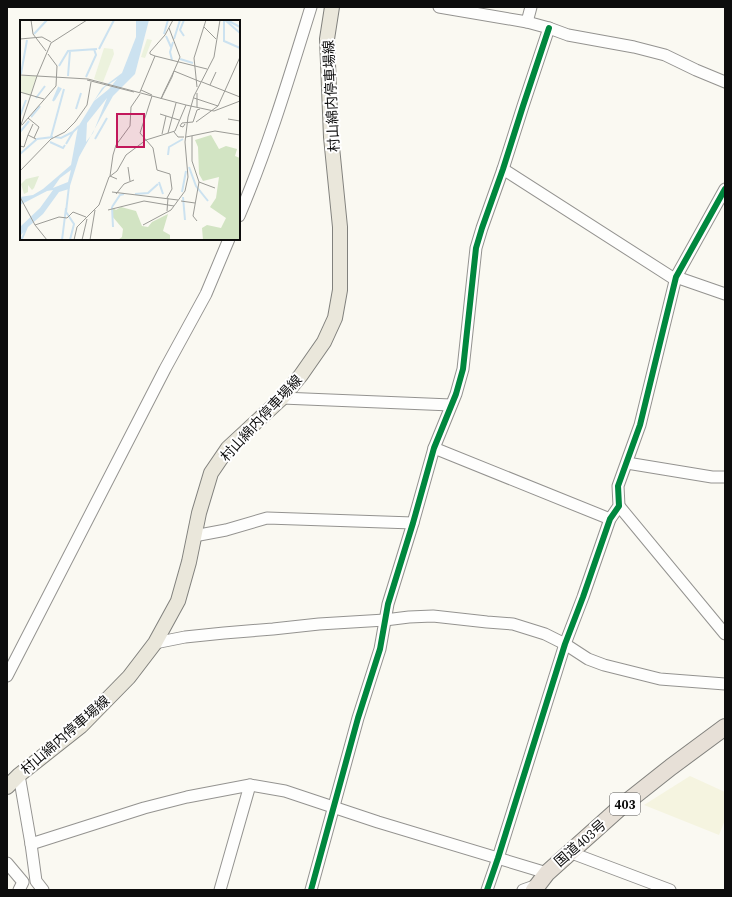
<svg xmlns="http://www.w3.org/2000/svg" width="732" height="897" font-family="'Source Serif 4','Noto Sans JP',serif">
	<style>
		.farmland { fill: #f5f4e0 }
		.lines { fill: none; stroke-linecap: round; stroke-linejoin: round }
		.minor-casing { stroke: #949390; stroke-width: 13 }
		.major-casing { stroke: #81817d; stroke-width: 16 }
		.highway-casing { stroke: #81817d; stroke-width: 18 }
		.minor { stroke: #fefefd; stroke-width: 11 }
		.major { stroke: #eae7db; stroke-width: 14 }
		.highway { stroke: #e7e0d7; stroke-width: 16 }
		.cycleway-casing { stroke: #fff; stroke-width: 8 }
		.cycleway { stroke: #00873e; stroke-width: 6 }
		.labels { text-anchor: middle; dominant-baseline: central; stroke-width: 4; stroke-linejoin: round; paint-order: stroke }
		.shield { fill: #fff; stroke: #565656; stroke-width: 1 }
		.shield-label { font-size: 13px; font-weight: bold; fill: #0d0d0d }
		.street-label { font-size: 14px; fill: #0d0d0d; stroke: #fff }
		.inset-river { fill: none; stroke: #cce2f0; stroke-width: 2 }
		.inset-road { fill: none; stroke: #9b9b96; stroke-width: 1 }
		.view { fill: #c2185b; fill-opacity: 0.15; stroke: #c2185b; stroke-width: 2 }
		.inset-edge { fill: none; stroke: #0d0d0d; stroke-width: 2 }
	</style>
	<rect width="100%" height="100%" fill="#faf9f2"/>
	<polygon class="farmland" points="690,776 725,792 725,820 719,835 644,805"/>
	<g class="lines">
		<g class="minor-casing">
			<g id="minor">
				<polyline points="439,7 527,22 549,28 568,35 634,47 665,55 696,70 725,82"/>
				<polyline points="527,22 531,7"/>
				<polyline points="503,169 676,280"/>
				<path d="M 239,216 C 268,148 289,78 311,7"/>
				<polyline points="676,277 725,294"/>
				<polyline points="282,398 451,405"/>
				<polyline points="434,448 610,519"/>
				<polyline points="627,463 712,477 725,477"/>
				<polyline points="619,506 725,634"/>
				<polyline points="194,536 226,530 267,518 413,523"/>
				<polyline points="155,643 185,637 224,633 273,629 319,624 385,620 409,617 433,616 487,622 513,624 545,634 565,644 588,659 604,665 660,679 725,684"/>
				<polyline points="7,676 165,369 206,294 229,239"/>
				<polyline points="19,775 31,844 36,881 43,890"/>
				<polyline points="31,844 144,808 187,797 250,785 285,791 378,822 547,873"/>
				<polyline points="569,852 670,890"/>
				<polyline points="7,863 23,882 19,890"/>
				<polyline points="220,890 250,785"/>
				<polyline points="311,890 358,718 380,649 388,604 413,523 434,448 456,394 463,369 476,248 482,228 503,169 523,106 549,28"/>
				<polyline points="487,890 498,858 565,644 583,597 610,519 619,506 618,486 640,425 676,277 725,189"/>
				<polyline points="523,890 537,885"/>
			</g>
		</g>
		<g class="major-casing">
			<polyline id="major" points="7,787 19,775 81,726 129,677 155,643 178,601 189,562 199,513 211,473 228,448 282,398 301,375 324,342 335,318 340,290 340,227 331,137 327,39 332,7"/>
		</g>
		<g class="highway-casing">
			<polyline id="highway" points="534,890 547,873 623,805 671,767 725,727"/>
		</g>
		<use href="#minor" class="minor"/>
		<use href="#major" class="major"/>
		<use href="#highway" class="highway"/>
		<g class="cycleway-casing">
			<g id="cycleway">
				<polyline points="311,890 358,718 380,649 388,604 413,523 434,448 456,394 463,369 476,248 482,228 503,169 523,106 549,28"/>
				<polyline points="487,890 498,858 565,644 583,597 610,519 619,506 618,486 640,425 676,277 725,189"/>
			</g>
		</g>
		<use href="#cycleway" class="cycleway"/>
	</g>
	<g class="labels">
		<rect class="shield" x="610" y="793" width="30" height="22" rx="3"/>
		<g class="shield-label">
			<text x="625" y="804">403</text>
		</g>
		<g class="street-label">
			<text transform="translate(331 96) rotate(-93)">村山綿内停車場線</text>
			<text transform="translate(261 418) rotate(-47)">村山綿内停車場線</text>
			<text transform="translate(65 735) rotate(-41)">村山綿内停車場線</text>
			<text transform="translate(580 843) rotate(-41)">国道403号</text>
		</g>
	</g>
	<g transform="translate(20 20)">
		<rect width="220" height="220" fill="#faf9f2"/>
		<path d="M 19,156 L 14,168 L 12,170 L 8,165 L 8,172 L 4,174 L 1,164 L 6,159 Z" fill="#e2edd4"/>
		<path d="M 191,115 L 199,129 L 206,126 L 217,129 L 215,136 L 220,138 L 220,220 L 183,220 L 182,208 L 187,205 L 201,208 L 206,198 L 190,187 L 196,178 L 199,157 L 183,161 L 179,154 L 178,127 L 175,120 ZM 101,187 L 116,191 L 122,206 L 128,207 L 132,202 L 148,194 L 143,211 L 150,215 L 150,220 L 98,220 L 102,217 L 103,209 L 92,196 L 92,191 L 93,188 L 96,190 Z" fill="#d2e4c3"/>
		<path d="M 127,19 L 132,20 L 125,38 L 121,37 ZM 84,28 L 93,29 L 94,34 L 83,62 L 74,59 ZM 0,56 L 17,56 L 10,76 L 0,72 Z" fill="#ecf2dd"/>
		<path d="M 116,0 L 129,0 L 115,54 L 93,76 L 59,137 L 49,169 L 39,172 L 23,194 L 8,207 L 3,219 L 0,220 L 4,212 L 0,216 L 0,207 L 20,188 L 33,170 L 27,171 L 0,185 L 0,177 L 13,175 L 23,169 L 51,145 L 58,107 L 82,68 L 102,53 L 116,17 ZM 97,59 L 89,69 L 74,81 L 85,67 ZM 87,78 L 73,113 L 66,122 L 67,103 ZM 51,150 L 48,162 L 33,168 L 40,158 Z" fill="#cce2f0" fill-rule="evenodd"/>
		<path class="inset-river" d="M 204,0 L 204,21 L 220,28M 205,0 L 220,13M 207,0 L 220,7M 14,14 L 27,0M 144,14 L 148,0M 146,16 L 151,27M 164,16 L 160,10 L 164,0M 154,19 L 160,0M 79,29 L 94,0M 160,39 L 173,43M 152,40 L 150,32 L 153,22M 39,46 L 48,31 L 77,29M 1,54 L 7,20M 48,56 L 50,31M 66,57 L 76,35 L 74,29M 16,78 L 25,66M 34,80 L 41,68M 33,81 L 39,67M 56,89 L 61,73M 0,96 L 6,80M 11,97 L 20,86M 0,112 L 9,101M 31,117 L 44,69M 35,117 L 41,118 L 53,112 L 59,106M 75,119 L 87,98M 30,122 L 43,128 L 45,125M 46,124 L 53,112M 0,134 L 17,119 L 33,117M 148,135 L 149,127 L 163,119M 169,147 L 176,166 L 188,181M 139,162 L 143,174M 49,166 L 46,192 L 54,204 L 50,220M 162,172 L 166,151M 115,174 L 128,173 L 138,164M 163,177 L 165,200M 92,187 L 100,175 L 104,174M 92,187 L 93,207M 42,220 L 46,188"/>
		<path class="inset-road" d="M 11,0 L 13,14 L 26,31M 184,7 L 196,19M 149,8 L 160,37 L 154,51 L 181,62M 0,19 L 22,17 L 31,22M 135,36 L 187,49M 154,51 L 152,57 L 141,79 L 143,74 ZM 0,55 L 68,59 L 166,85M 17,56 L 31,23 L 67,0M 67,60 L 114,72M 182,62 L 220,77M 190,65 L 196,52M 177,67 L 174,38 L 186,0M 121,70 L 132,75M 0,72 L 24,79M 120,72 L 135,36 L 130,34 L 130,32 L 145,15 L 153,0M 177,73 L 177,87M 132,76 L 120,113 L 133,128 L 137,150 L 150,154 L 152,169 L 147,178M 174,78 L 198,86M 140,94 L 159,100M 8,98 L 19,107 L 14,118M 208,99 L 220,101M 176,102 L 198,86 L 220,37M 165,104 L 163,107 L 160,106 L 162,103 L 173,102 L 177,90 L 180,89M 2,105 L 36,66 L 37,46 L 28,34M 0,108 L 17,56M 154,112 L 158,117 L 164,117M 148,113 L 156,83M 142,114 L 146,96M 8,115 L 13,104M 172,116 L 172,141 L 179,162 L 173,196 L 177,201M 166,117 L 195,111 L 220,115M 0,126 L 4,127 L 8,115 L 16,119M 108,147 L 110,161M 0,151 L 31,119 L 45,112 L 55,102 L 67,85 L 71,62M 97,159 L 90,156 L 93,135 L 96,125 L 110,106 L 111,87 L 120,74M 179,162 L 195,168M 92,172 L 158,180M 96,174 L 104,164 L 114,160M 0,177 L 15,205 L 27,220M 161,181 L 175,183M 88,190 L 124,181 L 154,186M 147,191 L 148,178M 15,205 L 39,197 L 47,198 L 53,192 L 66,197M 123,205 L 151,190 L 165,171 L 168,157 L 165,122 L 168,97 L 174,76 L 194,37 L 200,0M 54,220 L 57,207 L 79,185 L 89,157 L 97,151 L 106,135 L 126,120 L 155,111 L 166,85 L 194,91 L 220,81M 62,220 L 67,199M 70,220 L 75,190"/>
		<path class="view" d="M 97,94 L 124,94 L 124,127 L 97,127 Z"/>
		<rect width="220" height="220" class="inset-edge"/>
	</g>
	<rect width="732" height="897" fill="none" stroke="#0d0d0d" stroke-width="16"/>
</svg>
